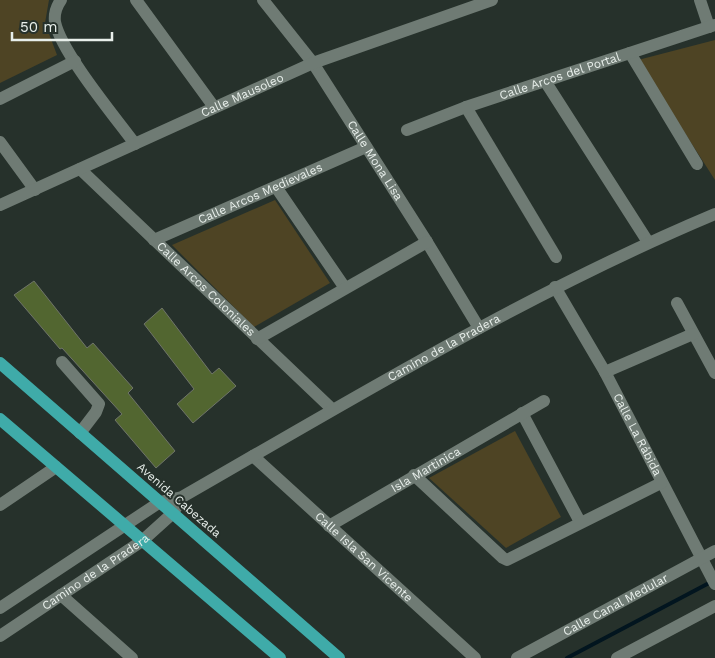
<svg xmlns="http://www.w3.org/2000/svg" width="715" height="658" font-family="'Work Sans',sans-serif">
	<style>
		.green { fill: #4e4424 }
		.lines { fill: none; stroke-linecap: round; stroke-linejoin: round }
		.stream { stroke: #02151f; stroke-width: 4 }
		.building { fill: #526630; stroke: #6f7469 }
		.minor { stroke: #6f7b74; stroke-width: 12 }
		.major { stroke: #3faba9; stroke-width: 12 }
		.labels { text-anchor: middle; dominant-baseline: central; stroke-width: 4; stroke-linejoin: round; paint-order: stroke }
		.street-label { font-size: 12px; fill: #e8efeb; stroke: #26312b }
	</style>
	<rect width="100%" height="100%" fill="#26312b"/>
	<g class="green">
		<polygon points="0,0 49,0 45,23 57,55 0,83"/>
		<polygon points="715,40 715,180 638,60"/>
		<polygon points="275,200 330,283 254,327 172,245"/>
		<polygon points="515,431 561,517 506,548 429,478"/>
	</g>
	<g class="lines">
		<polyline class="stream" points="567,658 711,582"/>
	</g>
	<g class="building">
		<polygon points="34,281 87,348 93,343 133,388 128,393 175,451 156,468 115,420 122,414 62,348 60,349 14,295"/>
		<polygon points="162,308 212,374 219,368 236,386 193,423 177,404 194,389 144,324"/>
	</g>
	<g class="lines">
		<g class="minor">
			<path d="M 61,0 C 56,7 54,14 55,22 C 61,52 115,117 135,144"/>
			<polyline points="136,0 214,107"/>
			<path id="s1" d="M 263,0 L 313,63 L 427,242 L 479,328"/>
			<polyline points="700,0 709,27"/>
			<polyline points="630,53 697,164"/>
			<polyline points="545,81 648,242"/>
			<polyline points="0,99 75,61"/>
			<polyline points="466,107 556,257"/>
			<path id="s2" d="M 407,130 L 466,107 L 715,25"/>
			<polyline points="0,142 35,190"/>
			<path id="s3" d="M 80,169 L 332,409"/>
			<polyline points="276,187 345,288"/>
			<path id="s4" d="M 0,205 L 313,63 L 492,0"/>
			<path id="s5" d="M 154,240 L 366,147"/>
			<path id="s6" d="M 555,287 L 605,372 L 715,584"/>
			<polyline points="677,303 715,373"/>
			<polyline points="257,339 427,242"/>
			<polyline points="62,362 99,404 96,412 80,433"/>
			<polyline points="605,372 693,334"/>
			<polyline points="522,413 580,522"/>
			<path id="s7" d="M 253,456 L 475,658"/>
			<polyline points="414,475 503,558 507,560 661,483"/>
			<polyline points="0,505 56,467"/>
			<path id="s8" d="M 329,526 L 544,401"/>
			<polyline points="61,595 132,658"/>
			<path id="s9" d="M 0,608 L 160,502 L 182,497 C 356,397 529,292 715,214"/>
			<path id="s10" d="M 0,636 L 142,541 L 173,513 L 177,506"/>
			<path id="s11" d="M 517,658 L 715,551"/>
			<polyline points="617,658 715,606"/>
		</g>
		<g class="major">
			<polyline points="0,363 339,658"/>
			<polyline points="0,419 280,658"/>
		</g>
	</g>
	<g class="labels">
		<g class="street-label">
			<text stroke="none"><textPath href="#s2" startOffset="162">Calle Arcos del Portal</textPath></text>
			<text stroke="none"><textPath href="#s4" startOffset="266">Calle Mausoleo</textPath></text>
			<text stroke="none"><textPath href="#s1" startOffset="196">Calle Mona Lisa</textPath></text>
			<text stroke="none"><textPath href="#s5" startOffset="116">Calle Arcos Medievales</textPath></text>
			<text stroke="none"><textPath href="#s3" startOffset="174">Calle Arcos Coloniales</textPath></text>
			<text stroke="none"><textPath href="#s9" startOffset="516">Camino de la Pradera</textPath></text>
			<text stroke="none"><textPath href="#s6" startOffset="169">Calle La Rábida</textPath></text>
			<text stroke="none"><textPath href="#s8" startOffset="112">Isla Martinica</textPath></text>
			<text transform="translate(179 500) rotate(41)">Avenida Cabezada</text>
			<text stroke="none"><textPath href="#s7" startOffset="150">Calle Isla San Vicente</textPath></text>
			<text stroke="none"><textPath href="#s10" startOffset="115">Camino de la Pradera</textPath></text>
			<text stroke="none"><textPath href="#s11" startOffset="112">Calle Canal Medular</textPath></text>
		</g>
	</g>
	<path d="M12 32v8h100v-8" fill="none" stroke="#e8efeb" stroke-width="2.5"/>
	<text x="20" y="32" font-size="15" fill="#e8efeb" stroke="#26312b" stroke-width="4" paint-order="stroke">50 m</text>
</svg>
